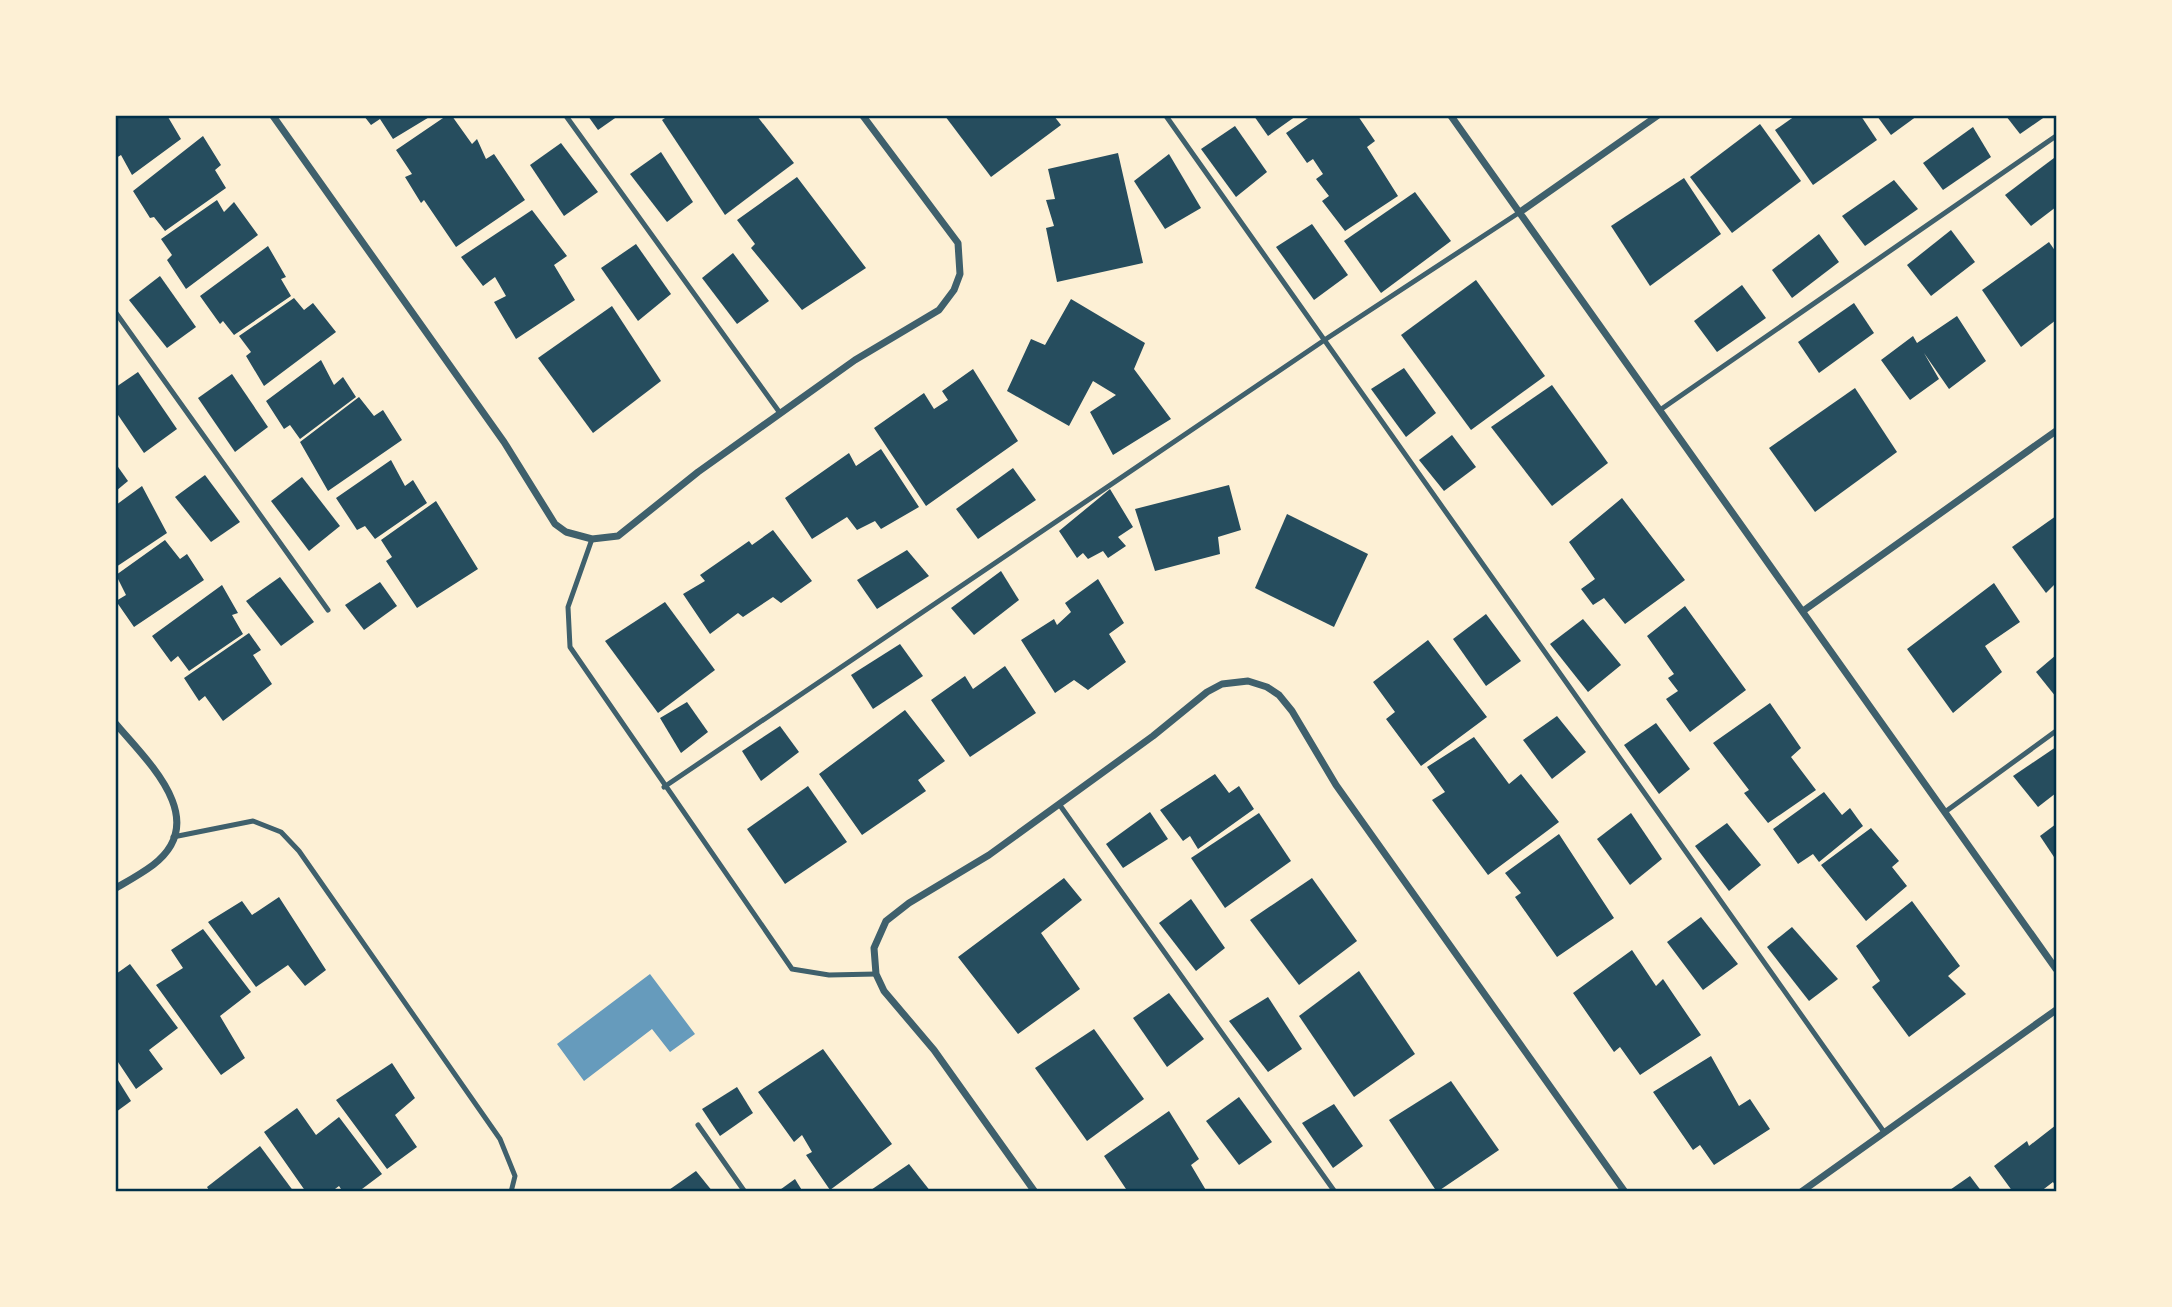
<svg xmlns="http://www.w3.org/2000/svg" width="2172" height="1307" font-family="'DM Sans',sans-serif">
	<style>
		.water { fill: #669bbc }
		.building { fill: #264d5e }
		.lines { fill: none; stroke-linecap: round; stroke-linejoin: round }
		.service { stroke: #3f606c; stroke-width: 5 }
		.minor { stroke: #3f606c; stroke-width: 7 }
		.neatline { fill: none; stroke: #003049; stroke-width: 2.5 }
	</style>
	<rect width="100%" height="100%" fill="#fdf0d5"/>
	<polygon class="water" points="650,974 695,1034 670,1052 652,1029 584,1081 557,1044"/>
	<g class="building">
		<polygon points="118,116 170,116 168,117 181,139 132,175 121,155 116,158 116,117"/>
		<polygon points="364,116 431,116 393,139 380,119 371,125"/>
		<polygon points="446,116 452,116 472,144 477,139 486,159 494,154 525,200 456,247 424,200 421,203 405,177 412,174 396,150"/>
		<polygon points="588,116 618,116 598,130"/>
		<polygon points="668,116 757,116 794,163 725,215 662,120"/>
		<polygon points="945,116 1054,116 1061,125 991,177"/>
		<polygon points="1254,116 1296,116 1268,136"/>
		<polygon points="1311,116 1358,116 1375,141 1367,147 1398,196 1345,231 1322,201 1329,196 1316,179 1323,174 1313,159 1307,163 1286,133"/>
		<polygon points="1795,116 1861,116 1877,140 1813,185 1775,130"/>
		<polygon points="1877,116 1917,116 1891,135"/>
		<polygon points="2006,116 2046,116 2020,134"/>
		<polygon points="1760,124 1801,181 1732,233 1690,177"/>
		<polygon points="1235,126 1267,172 1236,197 1201,149"/>
		<polygon points="1973,127 1991,157 1943,190 1923,163"/>
		<polygon points="203,136 221,165 215,170 226,188 165,231 154,217 150,218 133,191"/>
		<polygon points="561,143 598,192 564,216 530,165"/>
		<polygon points="661,152 693,202 667,222 630,174"/>
		<polygon points="1118,153 1143,263 1057,282 1046,228 1054,226 1046,200 1055,199 1048,169"/>
		<polygon points="1169,154 1201,208 1165,229 1134,181"/>
		<polygon points="2054,158 2056,162 2056,207 2031,226 2005,195"/>
		<polygon points="797,177 866,268 802,310 751,248 755,244 737,220"/>
		<polygon points="1684,178 1721,234 1650,286 1611,226"/>
		<polygon points="1894,180 1918,209 1865,246 1842,216"/>
		<polygon points="1415,192 1451,241 1381,293 1344,241"/>
		<polygon points="217,200 224,212 234,202 258,235 186,289 167,260 172,255 161,239"/>
		<polygon points="532,210 567,256 554,265 575,300 516,339 494,302 506,296 495,277 483,286 461,257"/>
		<polygon points="1312,224 1348,275 1314,300 1276,247"/>
		<polygon points="1951,230 1975,262 1931,296 1907,265"/>
		<polygon points="1819,234 1839,262 1792,298 1772,270"/>
		<polygon points="2049,242 2056,252 2056,320 2021,347 1982,290"/>
		<polygon points="636,244 671,294 638,321 601,268"/>
		<polygon points="268,246 286,277 281,279 291,296 234,335 223,321 220,324 200,296"/>
		<polygon points="733,253 769,301 737,324 702,278"/>
		<polygon points="160,276 196,327 167,348 129,300"/>
		<polygon points="1476,280 1545,376 1471,430 1401,335"/>
		<polygon points="1742,285 1766,318 1717,352 1694,321"/>
		<polygon points="294,298 304,310 313,303 336,332 264,386 246,356 251,352 239,336"/>
		<polygon points="1071,299 1145,343 1134,369 1171,419 1113,455 1090,412 1116,395 1093,381 1069,426 1007,391 1031,339 1045,345"/>
		<polygon points="1854,303 1874,333 1819,373 1798,342"/>
		<polygon points="612,306 661,381 593,433 538,358"/>
		<polygon points="1957,316 1986,361 1949,389 1924,353 1939,379 1910,400 1881,360 1913,336 1917,343"/>
		<polygon points="321,360 334,385 343,377 356,397 300,439 290,425 284,429 266,401"/>
		<polygon points="1404,368 1436,413 1406,437 1371,389"/>
		<polygon points="973,369 1018,441 926,506 874,428 924,393 934,409 948,400 942,391"/>
		<polygon points="138,372 177,429 144,453 116,412 116,387"/>
		<polygon points="232,374 268,427 235,452 198,398"/>
		<polygon points="1552,385 1608,463 1552,506 1491,427"/>
		<polygon points="1855,388 1897,452 1815,512 1769,448"/>
		<polygon points="359,397 374,416 383,410 402,440 328,491 300,442"/>
		<polygon points="1452,435 1476,467 1444,491 1419,460"/>
		<polygon points="881,449 919,507 881,529 875,521 857,530 847,517 812,539 785,498 849,453 856,466"/>
		<polygon points="391,460 405,486 413,480 427,503 375,539 365,526 357,530 336,498"/>
		<polygon points="116,464 128,481 116,491"/>
		<polygon points="1013,468 1036,500 978,539 956,509"/>
		<polygon points="205,475 240,522 211,542 175,497"/>
		<polygon points="302,477 340,526 309,551 271,501"/>
		<polygon points="1229,485 1241,530 1218,537 1220,554 1155,571 1135,509"/>
		<polygon points="142,486 167,533 116,567 116,505"/>
		<polygon points="1110,489 1133,527 1118,537 1126,546 1108,558 1103,551 1088,559 1083,553 1077,558 1059,531"/>
		<polygon points="1622,498 1685,580 1625,624 1604,598 1593,605 1581,589 1595,579 1569,542"/>
		<polygon points="436,501 478,569 417,608 386,561 392,557 381,540"/>
		<polygon points="1287,514 1368,554 1334,627 1255,588"/>
		<polygon points="2056,516 2056,583 2046,593 2012,547"/>
		<polygon points="773,530 812,581 781,603 773,597 743,617 738,613 710,634 683,594 705,581 700,575 749,541 752,545"/>
		<polygon points="165,540 180,559 187,554 204,580 134,627 116,601 126,595 116,575"/>
		<polygon points="907,550 929,576 877,609 857,580"/>
		<polygon points="1001,571 1019,600 974,635 951,608"/>
		<polygon points="280,577 314,622 281,646 246,601"/>
		<polygon points="1098,579 1124,623 1109,634 1126,662 1088,690 1074,680 1055,693 1021,640 1054,619 1057,625 1071,612 1065,603"/>
		<polygon points="380,582 397,606 364,630 345,605"/>
		<polygon points="1994,583 2020,622 1985,646 2002,672 1953,713 1907,649"/>
		<polygon points="222,585 238,613 232,615 243,634 189,671 178,656 171,662 152,636"/>
		<polygon points="665,602 715,670 658,713 605,641"/>
		<polygon points="1685,606 1746,690 1690,732 1666,699 1678,691 1668,678 1674,674 1647,636"/>
		<polygon points="1486,614 1521,661 1486,686 1453,639"/>
		<polygon points="1583,619 1621,665 1588,692 1550,644"/>
		<polygon points="249,633 261,650 253,655 272,684 223,721 205,696 199,701 184,678"/>
		<polygon points="1428,640 1487,717 1421,766 1386,719 1395,712 1373,682"/>
		<polygon points="900,644 923,676 873,709 851,675"/>
		<polygon points="2056,655 2056,697 2036,672"/>
		<polygon points="1005,666 1036,713 970,757 931,700 965,676 973,689"/>
		<polygon points="687,702 708,732 681,753 660,718"/>
		<polygon points="1770,703 1801,748 1791,757 1816,790 1768,823 1744,793 1749,790 1713,743"/>
		<polygon points="905,710 945,761 918,780 926,791 862,835 819,774"/>
		<polygon points="1557,716 1586,752 1552,779 1523,740"/>
		<polygon points="1656,723 1690,769 1659,794 1624,745"/>
		<polygon points="780,726 799,752 761,781 742,751"/>
		<polygon points="1474,737 1509,784 1521,774 1559,822 1488,875 1432,800 1445,792 1427,767"/>
		<polygon points="2056,747 2056,793 2038,807 2013,776"/>
		<polygon points="1215,774 1229,793 1239,786 1254,809 1198,849 1190,836 1183,841 1160,810"/>
		<polygon points="808,786 847,842 785,884 747,829"/>
		<polygon points="1824,792 1842,815 1850,808 1863,826 1819,862 1813,854 1798,864 1773,829"/>
		<polygon points="1150,812 1168,839 1123,868 1106,844"/>
		<polygon points="1259,813 1291,861 1225,908 1191,858"/>
		<polygon points="1631,813 1662,859 1630,885 1597,839"/>
		<polygon points="1727,823 1761,865 1729,891 1695,846"/>
		<polygon points="2056,824 2056,860 2040,836"/>
		<polygon points="1871,828 1899,861 1892,867 1907,886 1866,921 1821,865"/>
		<polygon points="1559,834 1614,918 1557,957 1515,897 1521,893 1505,873"/>
		<polygon points="1064,878 1082,900 1041,933 1080,989 1018,1034 958,957"/>
		<polygon points="1312,878 1357,941 1299,985 1250,920"/>
		<polygon points="279,897 326,970 305,986 288,965 256,987 208,922 242,901 252,915"/>
		<polygon points="1191,899 1225,948 1196,971 1159,923"/>
		<polygon points="1912,901 1960,966 1948,976 1966,994 1909,1037 1872,987 1880,981 1856,946"/>
		<polygon points="1701,917 1738,964 1703,990 1667,942"/>
		<polygon points="1792,927 1838,979 1809,1001 1767,947"/>
		<polygon points="203,929 251,992 220,1016 245,1058 221,1075 156,985 183,968 171,950"/>
		<polygon points="1632,950 1656,986 1663,979 1701,1035 1640,1075 1620,1047 1614,1052 1573,993"/>
		<polygon points="130,964 178,1028 149,1050 163,1069 136,1089 116,1059 116,974"/>
		<polygon points="1359,971 1415,1054 1354,1097 1299,1016"/>
		<polygon points="1169,993 1204,1039 1167,1067 1133,1018"/>
		<polygon points="1268,997 1302,1049 1268,1072 1229,1021"/>
		<polygon points="1094,1029 1144,1099 1087,1141 1035,1068"/>
		<polygon points="823,1049 892,1144 830,1190 806,1155 812,1152 802,1135 794,1142 758,1092"/>
		<polygon points="1711,1056 1739,1106 1750,1099 1770,1129 1714,1165 1700,1145 1693,1150 1653,1092"/>
		<polygon points="392,1063 415,1098 395,1115 417,1147 387,1169 336,1100"/>
		<polygon points="116,1077 131,1101 116,1112"/>
		<polygon points="1451,1081 1499,1150 1437,1192 1389,1120"/>
		<polygon points="737,1087 753,1113 720,1136 702,1109"/>
		<polygon points="1239,1097 1272,1142 1239,1165 1206,1121"/>
		<polygon points="1334,1104 1363,1146 1333,1168 1302,1123"/>
		<polygon points="297,1108 316,1135 339,1117 382,1174 358,1192 343,1192 339,1186 331,1192 306,1192 264,1132"/>
		<polygon points="1169,1111 1199,1159 1191,1165 1207,1192 1128,1192 1104,1156"/>
		<polygon points="2056,1125 2056,1187 2053,1182 2040,1192 2013,1192 1994,1166 2027,1141 2029,1146"/>
		<polygon points="260,1146 294,1192 210,1192 207,1187"/>
		<polygon points="909,1164 931,1192 868,1192"/>
		<polygon points="696,1171 713,1192 666,1192"/>
		<polygon points="1970,1176 1982,1192 1947,1192"/>
		<polygon points="795,1179 803,1192 777,1192"/>
	</g>
	<g class="lines">
		<g class="service">
			<polyline points="566,116 780,413"/>
			<polyline points="1166,116 1884,1132"/>
			<polyline points="116,313 328,610"/>
			<polyline points="1660,410 2056,136"/>
			<polyline points="592,539 568,607 570,647 792,969 829,975 876,974"/>
			<polyline points="664,787 1326,339 1520,212"/>
			<polyline points="1059,804 1335,1192"/>
			<polyline points="1945,812 2056,731"/>
			<polyline points="173,837 253,821 281,832 299,851 500,1139 515,1176 511,1192"/>
			<polyline points="698,1125 745,1192"/>
		</g>
		<g class="minor">
			<polyline points="273,116 504,442 555,524 566,532 592,539 618,536 698,472 855,360 939,310 954,290 960,274 958,243 863,116"/>
			<polyline points="1451,116 2056,969"/>
			<polyline points="1520,212 1657,116"/>
			<polyline points="1803,611 2056,431"/>
			<path d="M 116,724 C 147,761 212,820 153,865 C 141,874 128,881 116,888"/>
			<polyline points="1035,1192 934,1050 884,991 876,974 874,948 886,921 909,903 989,855 1153,736 1207,692 1222,684 1248,681 1267,687 1279,695 1292,711 1336,785 1625,1192"/>
			<polyline points="1801,1192 2056,1010"/>
		</g>
	</g>
	<rect width="2172" height="1307" fill="none" stroke="#fdf0d5" stroke-width="234"/>
	<rect x="117" y="117" width="1938" height="1073" class="neatline"/>
</svg>
